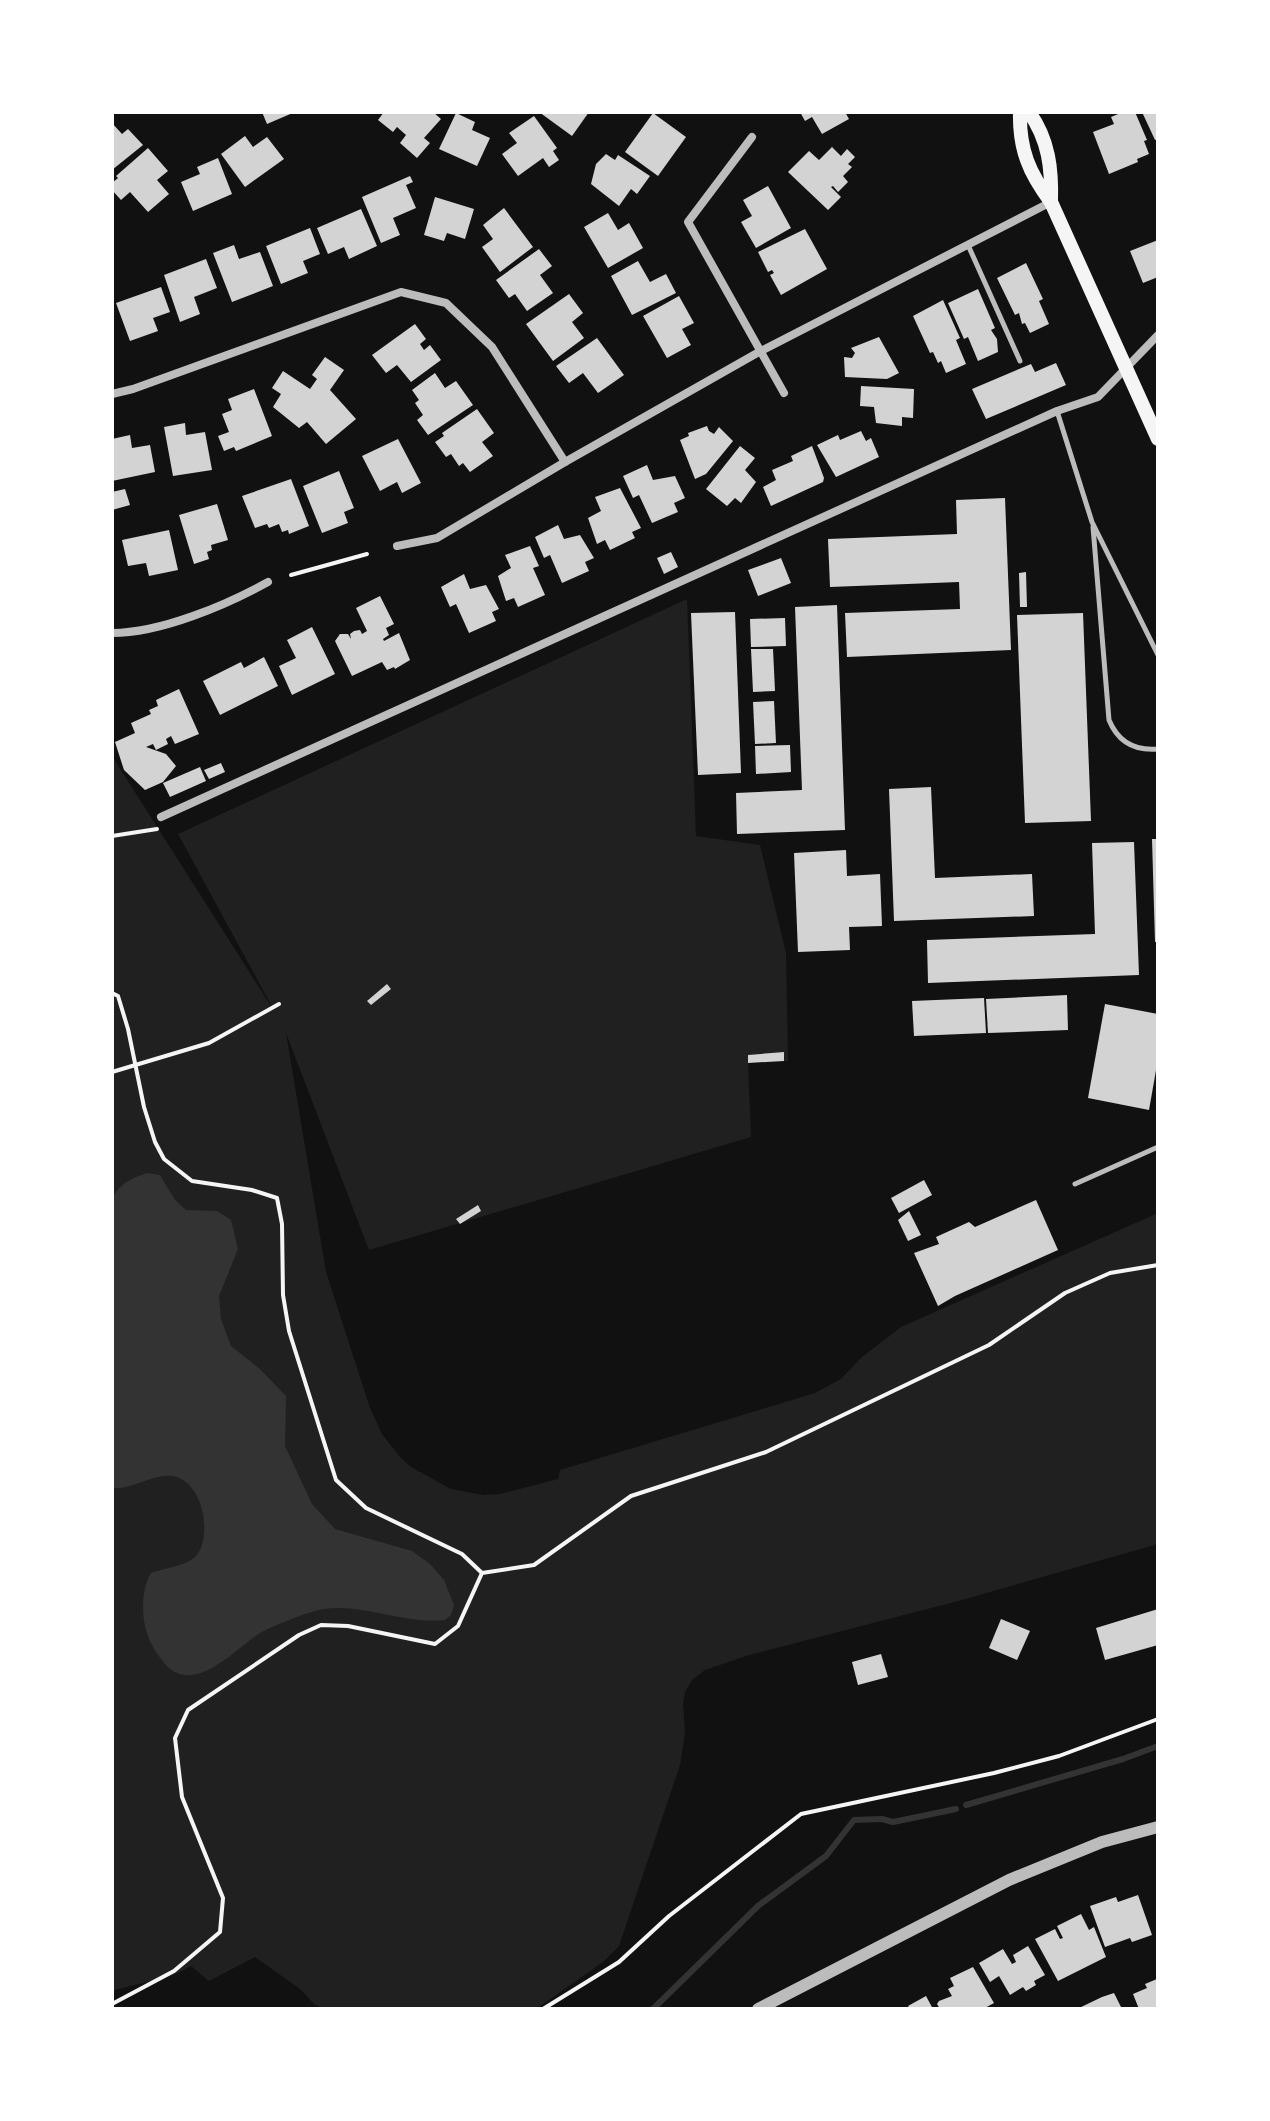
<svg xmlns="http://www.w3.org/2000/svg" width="1270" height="2121" font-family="'Source Serif 4',serif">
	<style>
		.green { fill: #202020 }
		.water { fill: #333 }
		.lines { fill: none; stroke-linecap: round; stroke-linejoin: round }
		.stream { stroke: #333; stroke-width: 6 }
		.building { fill: #d3d3d3 }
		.path { stroke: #f5f5f5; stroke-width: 4 }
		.service { stroke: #bcbcbc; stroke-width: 5 }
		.minor { stroke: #bcbcbc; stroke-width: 8 }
		.tertiary { stroke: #bcbcbc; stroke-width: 12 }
		.secondary { stroke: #f5f5f5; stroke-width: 14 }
	</style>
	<rect width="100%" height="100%" fill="#111"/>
	<path class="green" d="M 687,599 L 696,836 L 760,845 L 786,953 L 788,1061 L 748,1062 L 751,1137 L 369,1250 L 286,1033 L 326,1272 L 370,1408 L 382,1434 L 400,1457 L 411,1467 L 451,1489 L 483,1495 L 500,1494 L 558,1479 L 560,1470 L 815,1393 L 841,1379 L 862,1357 L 901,1327 L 1158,1213 L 1158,1544 L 962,1600 L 749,1655 L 705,1670 L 692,1680 L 685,1692 L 683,1704 L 685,1733 L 680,1765 L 619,1946 L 603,1962 L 536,2009 L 327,2009 L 315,2005 L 300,1989 L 255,1957 L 209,1981 L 191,1966 C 171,1980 136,1983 112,1991 L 112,756 L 276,1014 L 178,834 Z"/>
	<path class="water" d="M 148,1173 L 160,1175 L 175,1200 L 186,1210 L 217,1211 L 231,1220 L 238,1249 L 219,1296 L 221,1319 L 231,1346 L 260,1369 L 286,1396 L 285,1446 L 312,1504 L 335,1529 L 412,1551 L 430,1564 L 444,1580 L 454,1605 L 451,1615 L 445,1620 C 406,1625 364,1603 323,1609 C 307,1612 275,1625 260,1633 C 236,1648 194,1697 165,1664 C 154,1651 147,1638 144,1621 C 142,1605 143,1586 151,1573 C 164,1568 188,1566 197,1555 C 213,1533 202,1481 173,1476 C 152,1473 133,1490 112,1488 L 112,1201 C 116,1185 133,1177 148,1173 Z"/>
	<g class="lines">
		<g class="stream">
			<polyline points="966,1805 1123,1759 1158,1746"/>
			<polyline points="653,2009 758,1906 826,1856 854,1820 882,1819 893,1822 956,1809"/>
		</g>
	</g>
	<g class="building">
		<polygon points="262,112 295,112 267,124"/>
		<polygon points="384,112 433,112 441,119 424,138 430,143 417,158 400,143 406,135 397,127 393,132 378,120"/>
		<polygon points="539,112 589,112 572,136"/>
		<polygon points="800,112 845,112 849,119 822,134 812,117 805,121"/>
		<polygon points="1123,112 1135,112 1147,140 1144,141 1149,154 1137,159 1138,162 1109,174 1093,132 1114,124 1111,117"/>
		<polygon points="1142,112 1158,112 1158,139 1155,140"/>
		<polygon points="456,113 475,122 472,130 490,138 477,166 439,149"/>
		<polygon points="653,113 686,137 658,176 625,152"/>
		<polygon points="534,116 557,148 553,151 559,160 549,167 543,158 518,176 502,154 517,143 509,133"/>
		<polygon points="112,123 122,134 128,129 143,145 112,170"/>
		<polygon points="245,136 253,147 267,137 284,159 245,187 221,154"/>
		<polygon points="832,147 841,156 847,149 855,157 848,164 852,167 843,176 848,182 838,192 833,186 831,187 841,197 828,210 788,172 809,151 819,160"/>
		<polygon points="148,148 168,171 157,180 169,194 148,212 130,192 121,200 112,190 112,183 118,178 116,176"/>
		<polygon points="606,154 615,160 618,155 650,176 637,194 631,189 619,206 591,184 596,164"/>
		<polygon points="218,158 232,194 193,211 181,182 200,174 197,167"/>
		<polygon points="410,176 413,182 406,185 416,208 393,218 400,235 381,243 362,197"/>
		<polygon points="768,186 791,228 756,248 741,222 752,216 743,200"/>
		<polygon points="435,197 474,209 465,239 447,233 444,241 424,235"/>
		<polygon points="504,208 533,247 500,272 482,247 493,239 483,225"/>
		<polygon points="361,209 377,246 349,259 344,247 328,254 317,228"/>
		<polygon points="608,213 618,230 629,223 643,248 608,268 584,227"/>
		<polygon points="310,228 320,254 303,261 308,273 281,284 266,246"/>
		<polygon points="805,229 827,269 781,295 770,275 774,273 772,270 768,272 758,252"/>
		<polygon points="1158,240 1158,277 1143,283 1130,251"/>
		<polygon points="234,245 239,259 260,252 273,286 232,302 213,253"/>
		<polygon points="539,249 552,266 540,275 553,293 527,311 515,294 509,298 496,280"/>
		<polygon points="206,259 217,288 194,297 200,314 180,322 164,275"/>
		<polygon points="638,261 650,282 666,274 676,293 632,315 611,276"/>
		<polygon points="1026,263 1043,299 1039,301 1049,324 1030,333 1025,323 1022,324 1019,313 1015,315 997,278"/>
		<polygon points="161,287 170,312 153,318 158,331 130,341 116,303"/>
		<polygon points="978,289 995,328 991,330 997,339 998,352 978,361 968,337 964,339 948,303"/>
		<polygon points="569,294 583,313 572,322 584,338 553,361 526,324"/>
		<polygon points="679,296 694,323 682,329 691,345 667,358 643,316"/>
		<polygon points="943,300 960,338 956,340 966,364 946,373 941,361 938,363 933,352 930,353 913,316"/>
		<polygon points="415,324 426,339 420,344 424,350 430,345 441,360 411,382 397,365 386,373 372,355"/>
		<polygon points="879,337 899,373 887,379 845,377 844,357 852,358 855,353 851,348"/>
		<polygon points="597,338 624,375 598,393 583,373 569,383 556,366"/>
		<polygon points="325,357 344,370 330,390 356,419 326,444 307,422 299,428 273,407 281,394 272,388 283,371 310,389 317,379 312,375"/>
		<polygon points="1056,363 1066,385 986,419 972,389 1031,364 1035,372"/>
		<polygon points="435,373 445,388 456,381 473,405 428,435 417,420 423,415 415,403 419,400 412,390"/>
		<polygon points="861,386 914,389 913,418 902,417 902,426 876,423 874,407 860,406"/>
		<polygon points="254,389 272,436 236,451 234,447 224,451 218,436 229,432 222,414 232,410 228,399"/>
		<polygon points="477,409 494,433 482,442 493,456 470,472 463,463 459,466 451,454 446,457 435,442 444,436 442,433"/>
		<polygon points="185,423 186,435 205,432 212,470 173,476 164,427"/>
		<polygon points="707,426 709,431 714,434 719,427 733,441 706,474 695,479 680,440 689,436 688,433"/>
		<polygon points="861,431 866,441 871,438 879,457 836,477 817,445 838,435 840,440"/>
		<polygon points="130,435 132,448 150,445 155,472 112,481 112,439"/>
		<polygon points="398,439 421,483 402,493 397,482 380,491 362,456"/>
		<polygon points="740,446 755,458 745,470 756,482 741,503 735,498 727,506 706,489"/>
		<polygon points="812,446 824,478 823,482 771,506 763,487 776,480 772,470 793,461 791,456"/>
		<polygon points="647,465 653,480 675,476 685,498 674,503 678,512 652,523 639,495 633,498 623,476"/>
		<polygon points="339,471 354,508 344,512 348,523 322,533 303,486"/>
		<polygon points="291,479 309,526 289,534 288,530 282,532 279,524 269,528 267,524 255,528 242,496"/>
		<polygon points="620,488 641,528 632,532 635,538 610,550 605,540 597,544 588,518 601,511 595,497"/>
		<polygon points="125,489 130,505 112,510 112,492"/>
		<polygon points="1005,498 1011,650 847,657 845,613 960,609 959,582 830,587 828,539 957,534 956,500"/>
		<polygon points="217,504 228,540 211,545 212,550 207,552 209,559 194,564 179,515"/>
		<polygon points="558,525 564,539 580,535 594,558 585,562 589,571 562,583 550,555 544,558 535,537"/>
		<polygon points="169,530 178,570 149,576 146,563 128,566 122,540"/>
		<polygon points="530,546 539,566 533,568 545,595 518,607 514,598 506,601 498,576 511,568 505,555"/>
		<polygon points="671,552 678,567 664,574 657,558"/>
		<polygon points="781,558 791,583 758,596 748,570"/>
		<polygon points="1026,572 1027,607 1020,607 1019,573"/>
		<polygon points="464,574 470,589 486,585 499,609 492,612 496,621 469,633 456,604 450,607 441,587"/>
		<polygon points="380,596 394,624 386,628 389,635 383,639 384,641 399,633 410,660 395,669 394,667 387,670 382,662 352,676 335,641 340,634 348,634 351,639 350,634 354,631 360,630 362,634 367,631 356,608"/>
		<polygon points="837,605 845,830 737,834 736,793 802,790 795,607"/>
		<polygon points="735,612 741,773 698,775 691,613"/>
		<polygon points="1083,613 1091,821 1025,823 1017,615"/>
		<polygon points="785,618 786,646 751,647 750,619"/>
		<polygon points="312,627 335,674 292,695 279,666 296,658 287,640"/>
		<polygon points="751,649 773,649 775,691 753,692"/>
		<polygon points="264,657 278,686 220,715 203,681 241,662 244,668"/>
		<polygon points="179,689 199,734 175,744 171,736 166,739 168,744 156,750 153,744 146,747 166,754 176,766 163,782 145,790 124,770 115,742 135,733 131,723 151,714 149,710 158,706 156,700"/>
		<polygon points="774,701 776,743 755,744 753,702"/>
		<polygon points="790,745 791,772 756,774 755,746"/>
		<polygon points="221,763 225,772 209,779 204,770"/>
		<polygon points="200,767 206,781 170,797 163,783"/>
		<polygon points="931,787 935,878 1032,874 1034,916 894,921 889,789"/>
		<polygon points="1152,839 1158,839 1158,942 1155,942"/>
		<polygon points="1134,842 1139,975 928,983 927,940 1095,934 1092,843"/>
		<polygon points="846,850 847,876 880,874 882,926 849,927 850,950 798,952 794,853"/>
		<polygon points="387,984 391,989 371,1005 367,1001"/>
		<polygon points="1067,995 1068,1030 988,1033 986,999"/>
		<polygon points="984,998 986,1033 914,1036 912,1001"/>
		<polygon points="1105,1004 1158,1014 1158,1059 1149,1110 1088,1098"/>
		<polygon points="784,1052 784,1061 748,1063 748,1055"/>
		<polygon points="924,1180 932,1195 899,1213 891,1198"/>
		<polygon points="1036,1200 1058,1250 955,1296 938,1306 914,1253 939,1244 936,1237 969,1222 975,1227"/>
		<polygon points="478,1205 481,1211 460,1224 456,1219"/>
		<polygon points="909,1211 921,1235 908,1241 898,1220"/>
		<polygon points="1158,1609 1158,1645 1105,1660 1096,1628"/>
		<polygon points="1001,1619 1030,1631 1017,1660 989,1648"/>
		<polygon points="881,1654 888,1677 858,1685 852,1662"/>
		<polygon points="1138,1895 1152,1935 1132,1942 1130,1938 1105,1947 1090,1906 1116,1897 1118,1902"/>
		<polygon points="1081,1914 1089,1930 1094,1927 1106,1957 1058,1981 1035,1939 1055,1929 1060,1939 1063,1938 1057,1926"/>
		<polygon points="1028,1946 1045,1975 1034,1981 1036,1985 1026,1991 1023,1987 1010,1995 999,1976 990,1982 979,1963 1003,1949 1012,1964 1016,1962 1013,1955"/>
		<polygon points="973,1967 994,2003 983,2009 940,2009 937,2004 939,2001 952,1996 948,1989 954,1986 950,1978"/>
		<polygon points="1157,1979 1158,2009 1139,2009 1133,1994 1147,1988 1145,1984"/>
		<polygon points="1114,1993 1122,2009 1077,2009 1102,1997"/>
		<polygon points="926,1996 933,2009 910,2009 908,2006"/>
	</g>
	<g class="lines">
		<g class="path">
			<polyline points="291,575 367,554"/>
			<polyline points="112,836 157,829"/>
			<polyline points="112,993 118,996 128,1029 144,1107 155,1142 164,1159 192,1181 252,1190 277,1198 282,1224 283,1295 289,1331 336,1480 366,1508 462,1554 482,1573"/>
			<polyline points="112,1072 209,1043 279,1004"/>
			<polyline points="112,2004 174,1971 220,1932 223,1898 182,1797 175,1738 188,1710 299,1635 321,1625 348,1626 435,1644 458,1626 482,1573 534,1565 631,1496 766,1452 989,1345 1065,1293 1110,1273 1158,1265"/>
			<polyline points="543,2009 619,1962 669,1916 801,1814 994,1773 1059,1756 1158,1719"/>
		</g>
		<g class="service">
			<polyline points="968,245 1020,361"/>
			<polyline points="1057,411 1092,522 1158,655"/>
			<path d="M 1093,527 L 1109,720 C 1118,742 1135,751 1158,749"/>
			<polyline points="1075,1184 1158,1147"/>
		</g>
		<g class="minor">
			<polyline points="752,137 688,222 784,393"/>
			<polyline points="112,394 133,389 401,292 446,303 492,347 565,462"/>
			<polyline points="397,546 437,538 565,462 759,352 1051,202"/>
			<path d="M 112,633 C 161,633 226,605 268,582"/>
			<polyline points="161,817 1057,411 1098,397 1158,335"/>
		</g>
		<polyline class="tertiary" points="758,2009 1009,1880 1102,1842 1158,1827"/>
		<g class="secondary">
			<path d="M 1020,112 C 1019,149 1029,173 1051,202 L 1158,439"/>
			<path d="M 1029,112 C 1049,140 1052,169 1051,202"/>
		</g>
	</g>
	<rect width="1270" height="2121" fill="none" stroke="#ffffff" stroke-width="228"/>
</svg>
